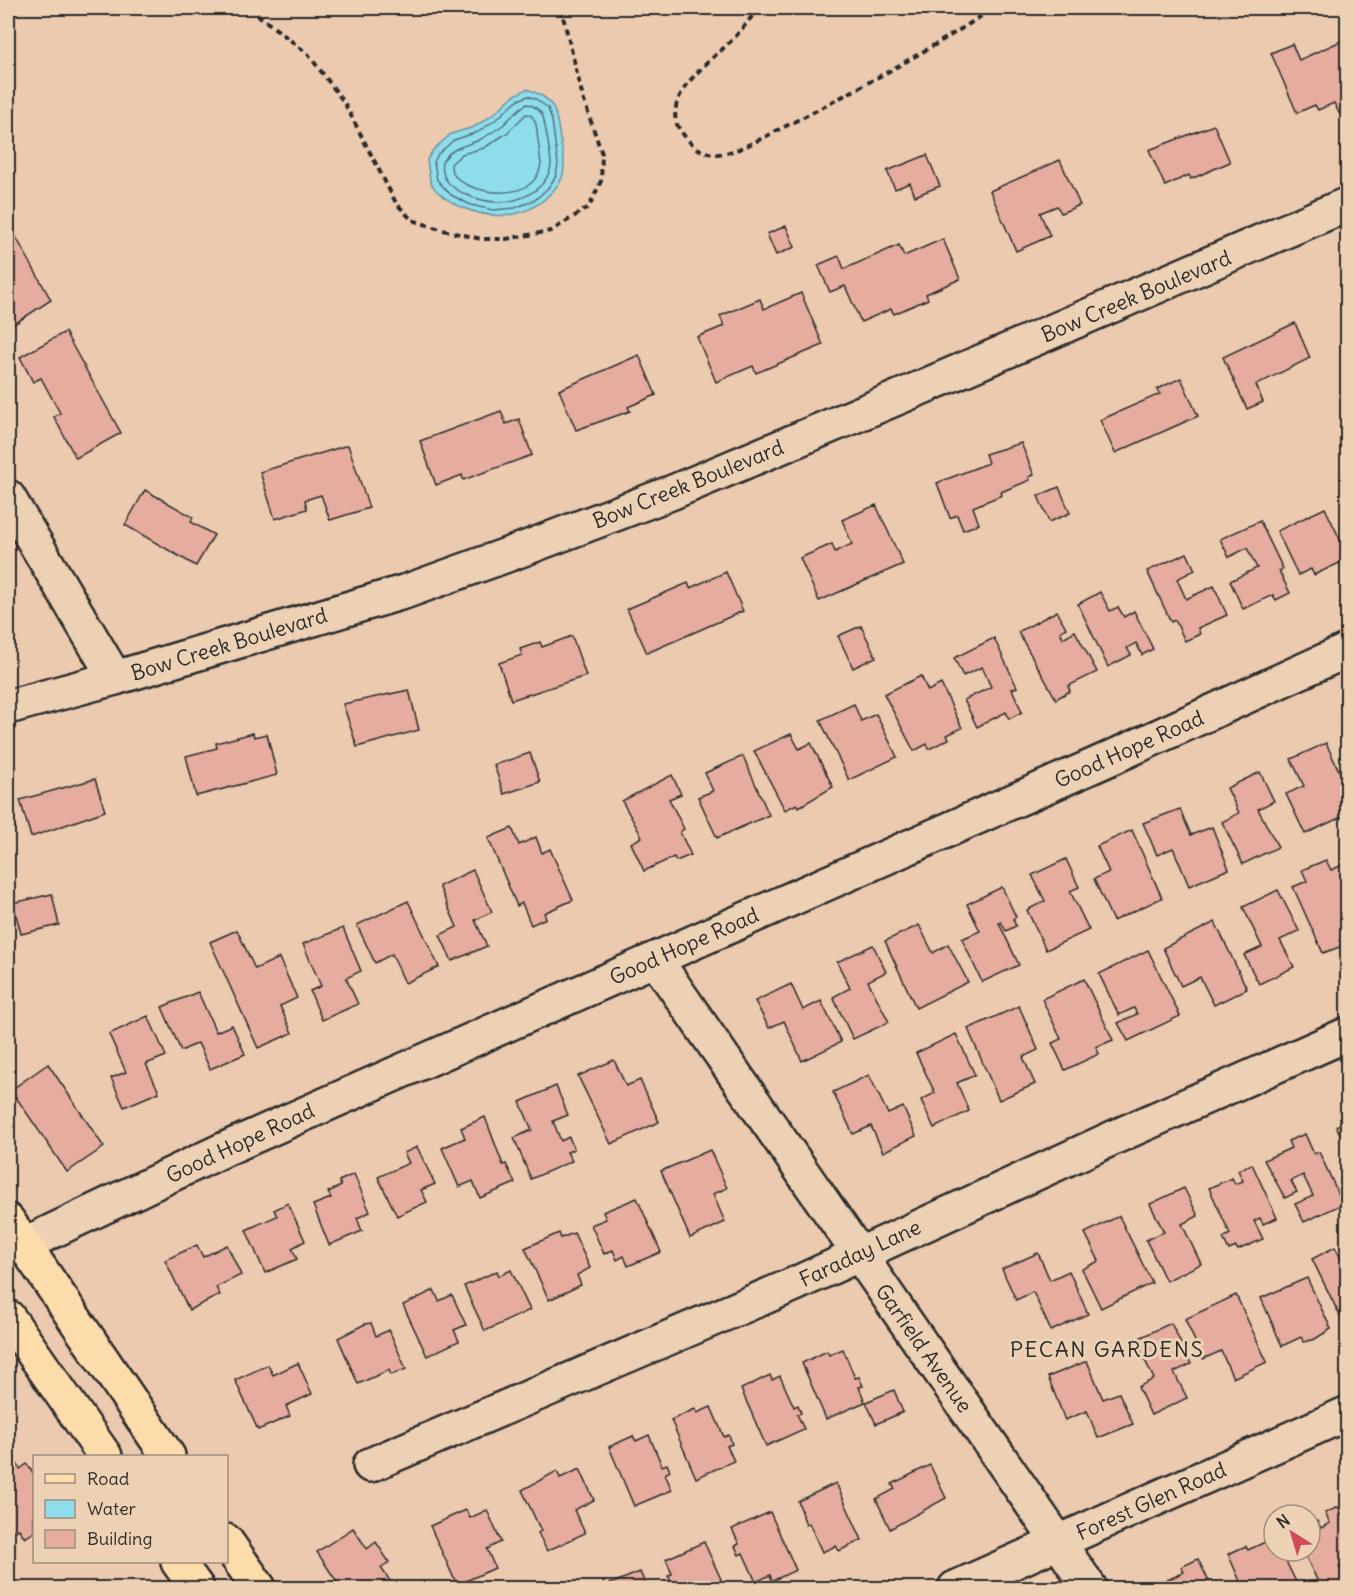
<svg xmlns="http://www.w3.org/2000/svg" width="1355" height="1596" font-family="Delius,sans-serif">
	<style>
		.water { fill: #8edded; stroke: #66969f; stroke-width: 1.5 }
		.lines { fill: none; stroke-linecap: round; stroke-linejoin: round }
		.shore { stroke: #537279; stroke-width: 1.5 }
		.building { fill: #e5ac9f; stroke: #2b2b2b; stroke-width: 1.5 }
		.minor-casing { stroke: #2b2b2b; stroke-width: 38 }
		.major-casing { stroke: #2b2b2b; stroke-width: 38 }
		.path { stroke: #2b2b2b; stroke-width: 4; stroke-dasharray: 6 4.5; stroke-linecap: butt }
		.minor { stroke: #edd1b4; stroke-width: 33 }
		.major { stroke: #fddcac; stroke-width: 33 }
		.labels { text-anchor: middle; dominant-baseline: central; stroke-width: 6; stroke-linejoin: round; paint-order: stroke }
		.street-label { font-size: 21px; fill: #2b2b2b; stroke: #edd1b4 }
		.neighbourhood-label { font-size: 22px; letter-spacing: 1.5px; fill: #2b2b2b; stroke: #edd1b4 }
	</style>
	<rect width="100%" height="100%" fill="#ebcab0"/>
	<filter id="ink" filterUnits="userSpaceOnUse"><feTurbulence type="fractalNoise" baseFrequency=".0167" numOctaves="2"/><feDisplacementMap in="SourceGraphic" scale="12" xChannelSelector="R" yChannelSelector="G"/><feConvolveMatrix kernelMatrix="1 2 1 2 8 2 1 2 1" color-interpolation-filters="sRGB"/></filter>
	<g filter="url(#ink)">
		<path class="water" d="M 527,89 C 553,98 556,108 559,133 C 561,147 567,164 562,178 C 559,185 553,191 548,196 C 523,220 489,220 459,206 C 449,201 436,193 431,183 C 429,176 428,167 427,160 L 433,150 L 451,134 L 474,127 L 494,114 L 513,96 Z"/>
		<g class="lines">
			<g class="shore">
				<polygon points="528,96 536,99 548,108 552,121 558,164 556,176 548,188 535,200 515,208 493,210 471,205 451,195 437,180 434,162 438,154 454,140 478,132 498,118 516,101"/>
				<path d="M 527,104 C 532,105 539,109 542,114 C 544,117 551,158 551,164 C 551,167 550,170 549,173 C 541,193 516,203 496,202 C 479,201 446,191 443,172 C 442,167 440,163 444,159 C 454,146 466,146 479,140 C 487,136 496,130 503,125 C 511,118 517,109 527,104 Z"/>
				<path d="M 526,114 C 532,114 534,119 536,124 L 541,164 C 536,198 491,196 467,185 C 462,182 455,178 453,173 C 451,171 451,166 451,164 L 462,154 L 484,148 L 507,133 Z"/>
			</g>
		</g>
		<g class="building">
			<polygon points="1348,38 1348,109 1339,113 1334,103 1318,110 1315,105 1297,113 1271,53 1292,44 1299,60"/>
			<polygon points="1214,125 1230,162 1191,179 1189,175 1165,186 1149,150"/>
			<polygon points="927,155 940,186 915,196 910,183 895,189 887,171"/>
			<polygon points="1060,160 1080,205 1061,213 1057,206 1040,213 1050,236 1016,251 990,191"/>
			<polygon points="786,226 795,247 776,255 767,234"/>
			<polygon points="11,228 51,300 8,328 8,229"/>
			<polygon points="943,239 960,279 926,294 928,299 894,314 891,309 861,322 845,286 830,292 818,265 839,256 844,269 899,245 904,256"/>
			<polygon points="801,293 823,345 756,373 753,366 716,382 697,337 724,326 720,316 760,299 764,309"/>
			<polygon points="1295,323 1310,358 1256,385 1263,402 1247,409 1223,357"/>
			<polygon points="65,332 121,433 76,458 54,417 60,413 41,378 33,382 20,357"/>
			<polygon points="639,355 656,395 628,407 630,411 576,430 559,390"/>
			<polygon points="1181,378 1198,416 1115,453 1100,420 1160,394 1157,389"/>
			<polygon points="501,411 506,424 519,419 532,455 463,480 462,475 436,485 420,441"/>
			<polygon points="1021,443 1034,475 1029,477 1030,480 1001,492 1002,495 973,507 979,524 963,530 957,515 950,518 937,483 988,463 985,454"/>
			<polygon points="348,445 369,508 330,520 321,495 305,500 307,509 275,519 260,472"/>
			<polygon points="1059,487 1070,513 1049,522 1038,496"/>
			<polygon points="145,490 193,517 191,522 214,535 196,566 125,525"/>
			<polygon points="876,505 903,564 819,601 800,558 832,544 835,552 852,544 842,520"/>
			<polygon points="1325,508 1348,556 1348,559 1314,575 1311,569 1298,575 1277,531"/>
			<polygon points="1260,521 1283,569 1279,571 1290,593 1276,600 1273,595 1243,609 1230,581 1257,568 1247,548 1229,557 1220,539"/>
			<polygon points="1187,553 1195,570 1177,579 1186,599 1214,586 1227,615 1198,628 1200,634 1185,641 1175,620 1171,622 1147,571"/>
			<polygon points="726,572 743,611 647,653 627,609 688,583 690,588"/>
			<polygon points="1100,592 1110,611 1118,607 1124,617 1134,611 1153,649 1142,655 1136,643 1127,648 1131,655 1108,667 1078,604"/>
			<polygon points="1057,611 1066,628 1060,632 1063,638 1075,631 1097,672 1068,686 1070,691 1056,699 1018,632"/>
			<polygon points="861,626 876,657 853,668 838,636"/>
			<polygon points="572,636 586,676 511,700 499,663 522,655 520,649 540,642 542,647"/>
			<polygon points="994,638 1017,687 1012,689 1022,712 1009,719 1006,712 977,727 964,700 991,687 982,667 963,676 954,658"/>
			<polygon points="921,676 928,691 941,684 962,728 947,735 949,739 929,749 927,744 914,751 884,694"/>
			<polygon points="409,690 419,730 357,747 343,704"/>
			<polygon points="854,704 861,721 876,714 897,757 849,780 820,720"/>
			<polygon points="253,733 254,737 267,734 277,775 196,796 186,756 217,748 216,743"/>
			<polygon points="791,734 799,749 811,743 833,787 799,807 797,804 785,810 754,751"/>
			<polygon points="1326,743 1348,790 1348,814 1305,834 1286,794 1304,786 1291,759"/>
			<polygon points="530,753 540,782 504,794 494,765"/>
			<polygon points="743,756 769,815 717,838 698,797 713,791 705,773"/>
			<polygon points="1260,772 1274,801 1258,809 1278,847 1243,864 1222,822 1239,813 1227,788"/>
			<polygon points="672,775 681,794 669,799 684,829 680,832 691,855 676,861 674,857 644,871 631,843 642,837 622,801"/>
			<polygon points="95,779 105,811 31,837 20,800"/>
			<polygon points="1180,809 1191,835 1212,827 1229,869 1189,886 1173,848 1157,855 1143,823"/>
			<polygon points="512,828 519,845 536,837 542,853 550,849 573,900 544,913 546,918 531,925 522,903 517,906 488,838"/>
			<polygon points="1132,830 1162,898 1113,921 1094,879 1109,872 1097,846"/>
			<polygon points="1066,859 1079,887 1070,891 1089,930 1046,950 1027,910 1045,901 1032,875"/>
			<polygon points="1326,860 1331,870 1345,864 1348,870 1348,944 1323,953 1293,887 1307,881 1302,870"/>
			<polygon points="473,870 492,912 475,920 487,946 452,961 440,935 457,927 439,886"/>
			<polygon points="1002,887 1016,917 1013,919 1016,926 1006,931 1001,922 999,923 1019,965 982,982 962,939 980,931 967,904"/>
			<polygon points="1278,890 1299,931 1280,940 1294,967 1259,984 1244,955 1262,947 1243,907"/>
			<polygon points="52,894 59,925 21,934 13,903"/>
			<polygon points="408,901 439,967 405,983 392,954 375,963 357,925"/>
			<polygon points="1215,922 1247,989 1214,1005 1200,977 1181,986 1163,948"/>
			<polygon points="919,925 933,953 948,944 968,982 916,1008 885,941"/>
			<polygon points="343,928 361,971 346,978 358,1004 322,1020 310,991 321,986 303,944"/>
			<polygon points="237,930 255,969 279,958 297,998 280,1006 292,1033 258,1048 210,942"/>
			<polygon points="873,945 886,972 868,981 889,1022 853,1039 833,997 850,988 837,962"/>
			<polygon points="1148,950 1180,1016 1128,1041 1118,1023 1137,1014 1134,1008 1119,1015 1099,974"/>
			<polygon points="1084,979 1113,1040 1096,1047 1099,1054 1065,1070 1052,1043 1061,1039 1042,999"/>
			<polygon points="791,984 803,1010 821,1001 841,1042 802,1061 784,1021 769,1028 755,1001"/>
			<polygon points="198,992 216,1032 232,1025 245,1054 210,1069 198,1043 181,1051 162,1007"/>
			<polygon points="1019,1006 1038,1050 1023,1057 1035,1084 999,1100 968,1029"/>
			<polygon points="148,1016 166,1056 146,1064 159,1092 124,1107 111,1078 126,1072 109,1034"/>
			<polygon points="956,1034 975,1075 957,1083 969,1111 934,1128 921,1100 935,1093 916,1053"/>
			<polygon points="614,1060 626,1086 640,1080 659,1122 611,1144 578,1076"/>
			<polygon points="48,1064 104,1147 67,1172 11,1090"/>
			<polygon points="869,1075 888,1114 903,1107 916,1136 883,1152 871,1126 853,1134 833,1092"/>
			<polygon points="556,1086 568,1115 553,1121 561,1141 569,1137 574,1149 567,1152 572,1161 531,1179 514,1138 532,1130 520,1102"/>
			<polygon points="485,1117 503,1165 506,1164 515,1183 480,1198 473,1181 459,1187 442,1148 465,1138 461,1128"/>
			<polygon points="1348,1120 1348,1150 1336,1126"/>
			<polygon points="1305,1134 1314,1154 1319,1152 1343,1204 1304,1222 1295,1204 1313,1196 1303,1175 1291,1181 1297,1192 1285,1198 1264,1160 1291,1148 1288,1141"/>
			<polygon points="417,1147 435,1184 421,1190 427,1202 397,1216 378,1177 409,1163 404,1153"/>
			<polygon points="710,1150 727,1188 713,1194 725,1222 690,1238 661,1171"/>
			<polygon points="1252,1164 1277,1218 1263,1224 1260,1218 1254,1221 1263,1239 1238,1250 1236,1247 1229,1250 1223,1238 1230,1234 1209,1188 1232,1178 1235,1184 1243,1181 1238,1170"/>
			<polygon points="354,1174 370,1212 357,1218 362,1231 329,1245 313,1205 331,1198 328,1192 341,1186 339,1181"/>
			<polygon points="1184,1188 1198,1216 1182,1224 1201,1264 1166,1281 1146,1240 1164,1232 1150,1204"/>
			<polygon points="637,1198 661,1252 628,1266 624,1256 617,1260 613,1250 604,1254 591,1225 606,1219 603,1212"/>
			<polygon points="288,1203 305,1241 292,1248 297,1259 265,1273 246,1230 277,1216 274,1210"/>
			<polygon points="1119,1216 1152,1283 1101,1308 1082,1269 1099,1261 1085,1233"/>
			<polygon points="559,1233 561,1238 574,1233 590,1268 577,1275 581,1285 549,1300 525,1248"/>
			<polygon points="197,1245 203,1257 227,1245 241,1275 216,1287 220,1295 189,1310 165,1260"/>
			<polygon points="1335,1247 1345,1266 1348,1265 1348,1318 1342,1320 1312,1259"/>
			<polygon points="1038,1253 1050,1280 1069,1271 1088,1314 1051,1331 1033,1292 1016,1300 1002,1269"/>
			<polygon points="511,1270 530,1310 485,1331 464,1286 497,1271 499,1276"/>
			<polygon points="1307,1278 1331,1329 1315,1339 1304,1342 1301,1337 1282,1346 1261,1298"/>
			<polygon points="434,1290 439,1301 452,1295 466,1325 454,1330 459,1341 427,1356 403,1305"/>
			<polygon points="1236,1295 1267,1362 1233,1378 1221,1351 1203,1359 1185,1319"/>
			<polygon points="371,1323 376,1336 389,1330 406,1369 391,1375 389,1370 358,1384 338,1338 365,1324"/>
			<polygon points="1171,1323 1191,1364 1174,1372 1187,1398 1151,1415 1138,1387 1154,1379 1135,1340"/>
			<polygon points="843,1349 855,1378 859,1377 863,1386 859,1387 865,1402 826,1419 802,1363 827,1351 829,1355"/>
			<polygon points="1087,1361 1103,1399 1119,1393 1133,1424 1098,1438 1087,1411 1065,1420 1048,1377"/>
			<polygon points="298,1363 312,1394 286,1406 290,1416 258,1430 235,1380 268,1365 273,1375"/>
			<polygon points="770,1375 772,1380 780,1376 794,1407 798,1405 801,1413 797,1414 804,1429 766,1446 741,1389"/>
			<polygon points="894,1390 903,1412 876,1424 866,1402"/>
			<polygon points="711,1407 724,1437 729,1435 732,1444 727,1446 734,1461 696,1478 671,1420 695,1409 697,1413"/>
			<polygon points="649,1435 662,1466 667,1464 670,1471 665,1474 672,1490 634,1506 609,1447 633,1436 636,1441"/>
			<polygon points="8,1449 20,1469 27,1464 34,1475 34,1532 25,1538 19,1529 14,1532 8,1522"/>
			<polygon points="930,1465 946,1498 890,1529 876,1499 895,1489 892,1484"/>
			<polygon points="580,1469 594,1500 574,1510 585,1533 547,1551 538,1533 541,1531 522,1490 557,1471 560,1478"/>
			<polygon points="836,1483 862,1540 839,1551 836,1546 822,1552 809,1523 806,1525 798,1501"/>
			<polygon points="1338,1507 1348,1527 1348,1549 1344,1551 1348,1562 1339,1566 1347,1585 1339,1588 1321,1588 1303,1551 1310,1551 1310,1525 1317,1521 1321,1528 1330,1523 1325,1513"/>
			<polygon points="466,1510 470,1518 487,1510 501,1542 487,1549 495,1568 457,1585 430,1526"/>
			<polygon points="770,1512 796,1570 772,1581 770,1575 756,1582 743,1553 739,1555 735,1546 739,1544 732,1529"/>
			<polygon points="353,1528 367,1549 376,1542 389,1562 381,1568 395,1588 341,1588 317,1552"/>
			<polygon points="1274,1538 1274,1551 1281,1551 1298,1586 1293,1588 1243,1588 1228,1554 1246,1546 1248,1550"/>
			<polygon points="704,1542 725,1588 679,1588 676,1581 672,1583 668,1576 672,1574 666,1559"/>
			<polygon points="1198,1559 1212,1588 1168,1588 1165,1581 1184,1572 1181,1567"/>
			<polygon points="640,1572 647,1588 600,1588"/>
		</g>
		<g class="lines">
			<g class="minor-casing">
				<g id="minor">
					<polyline points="8,497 115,678"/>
					<polyline points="8,707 115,678 407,591 518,551 673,492 904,395 1348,204"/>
					<polyline points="655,959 1090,1588"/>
					<polyline points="23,1245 225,1149 1104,761 1348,650"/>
					<polyline points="370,1465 795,1284 1115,1137 1348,1034"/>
					<polyline points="955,1588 1348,1413"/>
				</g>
			</g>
			<g class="major-casing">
				<g id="major">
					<polyline points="8,1221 168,1456"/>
					<polyline points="8,1317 105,1456"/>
					<polyline points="226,1541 259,1588"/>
					<polyline points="178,1562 197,1588"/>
				</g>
			</g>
			<g class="path">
				<polyline points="249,8 308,54 344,102 396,203 412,220 443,230 481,239 506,239 551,231 589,207 601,181 602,154 583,98 561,8"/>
				<path d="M 759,8 C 750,18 742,30 733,39 C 716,56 695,71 682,92 C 675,104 672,118 680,130 C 689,143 700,154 717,154 C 737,154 769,134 788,125 C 858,89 928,51 994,8"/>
			</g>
			<use href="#minor" class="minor"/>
			<use href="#major" class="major"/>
		</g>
	</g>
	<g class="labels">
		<g class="street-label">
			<text transform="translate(1136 296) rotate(-23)">Bow Creek Boulevard</text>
			<text transform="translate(688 484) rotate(-22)">Bow Creek Boulevard</text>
			<text transform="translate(229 644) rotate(-17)">Bow Creek Boulevard</text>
			<text transform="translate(1129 749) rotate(-24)">Good Hope Road</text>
			<text transform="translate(684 946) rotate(-24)">Good Hope Road</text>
			<text transform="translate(240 1143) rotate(-25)">Good Hope Road</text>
			<text transform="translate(860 1253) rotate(-25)">Faraday Lane</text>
			<text transform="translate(924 1348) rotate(55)">Garfield Avenue</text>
			<text transform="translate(1151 1501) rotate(-24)">Forest Glen Road</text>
		</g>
		<g class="neighbourhood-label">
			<text x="1107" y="1349">PECAN GARDENS</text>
		</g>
	</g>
	<rect width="1355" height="1596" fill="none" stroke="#edd1b4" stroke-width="30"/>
	<rect x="15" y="15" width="1325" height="1566" fill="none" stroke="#2b2b2b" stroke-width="2" filter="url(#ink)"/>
	<rect x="33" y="1455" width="195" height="108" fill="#edd1b4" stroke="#9f8f7d" stroke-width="1.5"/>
	<rect x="45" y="1474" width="30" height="9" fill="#fddcac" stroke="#9f8f7d" stroke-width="1.5"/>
	<text x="87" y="1485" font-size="18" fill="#2b2b2b">Road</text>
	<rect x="45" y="1500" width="30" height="18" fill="#8edded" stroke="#9f8f7d" stroke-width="1.5"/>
	<text x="87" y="1515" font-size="18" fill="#2b2b2b">Water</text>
	<rect x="45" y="1530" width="30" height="18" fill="#e5ac9f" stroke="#9f8f7d" stroke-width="1.5"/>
	<text x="87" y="1545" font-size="18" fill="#2b2b2b">Building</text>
	<g transform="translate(1292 1533) rotate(323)"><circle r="28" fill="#edd1b4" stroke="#9f8f7d" stroke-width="1.5"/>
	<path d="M0-4.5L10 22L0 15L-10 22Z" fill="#d1495b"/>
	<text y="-9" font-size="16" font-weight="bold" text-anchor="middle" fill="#2b2b2b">N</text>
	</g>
</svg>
